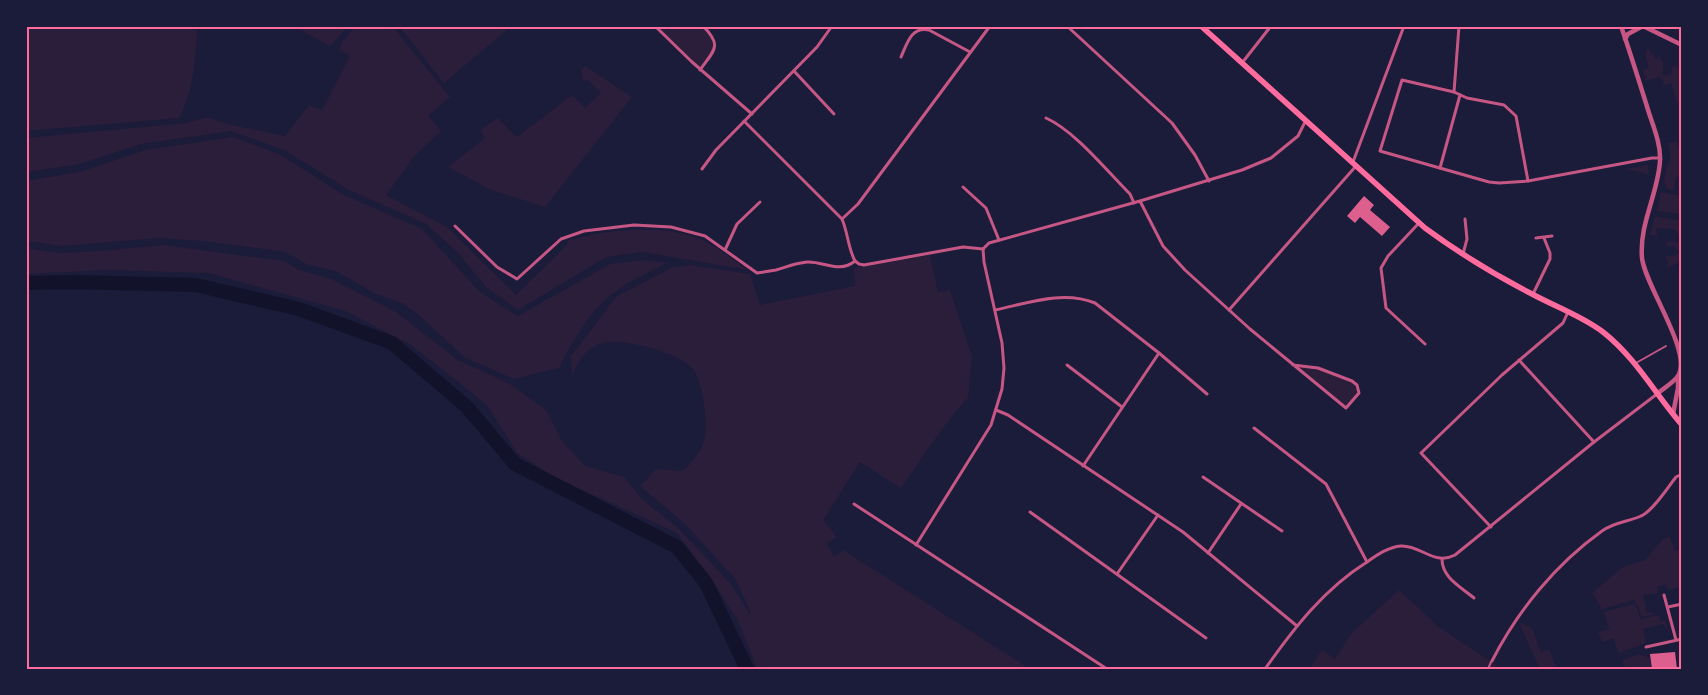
<svg xmlns="http://www.w3.org/2000/svg" width="1708" height="695" font-family="'Crimson Pro',serif">
	<style>
		.green { fill: #2a1e3b }
		.lines { fill: none; stroke-linecap: round; stroke-linejoin: round }
		.river { stroke: #12122b; stroke-width: 14 }
		.building { fill: #dd5f8e }
		.service { stroke: #c65784; stroke-width: 2 }
		.minor { stroke: #c65784; stroke-width: 3 }
		.tertiary { stroke: #c65784; stroke-width: 4.5 }
		.primary { stroke: #ff6b9d; stroke-width: 5.5 }
		.neatline { fill: none; stroke: #ff6b9d; stroke-width: 2 }
	</style>
	<rect width="100%" height="100%" fill="#1b1b3a"/>
	<g class="green">
		<path d="M 26,26 L 197,26 C 196,58 194,89 179,118 L 26,131 Z"/>
		<polygon points="293,26 348,26 330,46"/>
		<path d="M 356,26 L 392,26 L 450,97 L 428,116 L 441,131 L 413,158 L 386,195 L 447,227 L 516,295 L 566,246 L 569,240 C 609,229 663,223 702,240 C 718,247 733,260 748,270 L 642,252 L 606,257 L 518,310 L 487,288 L 458,253 L 426,224 L 349,190 L 286,151 L 231,131 L 141,144 L 76,165 L 26,172 L 26,138 L 186,123 L 207,117 L 227,124 L 285,136 L 309,105 L 322,110 L 350,56 L 339,50 L 342,42 Z"/>
		<polygon points="399,26 507,26 509,28 444,83"/>
		<path d="M 655,26 L 703,26 C 723,46 714,49 700,70 Z"/>
		<polygon points="1648,48 1651,52 1649,56 1652,53 1654,54 1653,56 1657,59 1659,56 1661,58 1660,60 1663,62 1663,76 1671,74 1672,66 1675,67 1676,65 1679,66 1678,69 1682,71 1682,104 1677,103 1671,83 1662,86 1662,84 1664,83 1662,79 1659,77 1646,81 1643,70 1649,68 1645,54"/>
		<polygon points="585,66 632,97 545,207 491,190 448,167 485,138 480,130 498,118 517,137 572,95 585,108 601,93 587,79 583,82 581,70"/>
		<path d="M 233,137 L 281,155 L 344,195 L 422,229 L 480,292 L 518,316 L 610,264 L 643,260 L 667,263 C 650,272 631,280 616,291 C 592,307 571,344 559,368 L 514,379 L 464,357 L 419,315 L 404,304 L 374,293 L 338,272 L 306,264 L 286,252 L 202,241 L 158,238 L 61,246 L 26,241 L 26,181 L 83,171 L 145,150 Z"/>
		<path d="M 1678,142 L 1678,148 L 1680,148 C 1679,155 1682,168 1682,178 L 1676,177 L 1674,190 L 1667,189 L 1664,182 L 1667,164 L 1669,164 L 1670,152 L 1668,143 Z"/>
		<polygon points="1648,165 1649,175 1640,172 1624,169"/>
		<polygon points="1661,192 1682,196 1682,214 1657,211"/>
		<polygon points="1655,216 1681,221 1682,235 1678,234 1675,229 1658,228 1656,230 1657,236 1650,235"/>
		<polygon points="1680,238 1682,238 1682,250 1676,249 1676,247 1667,246 1667,241 1679,242"/>
		<path d="M 163,245 L 284,261 L 299,270 L 331,279 L 396,312 L 458,360 L 510,384 L 546,410 L 562,441 L 585,466 L 624,477 L 644,501 L 677,527 L 730,583 L 750,614 L 751,613 L 736,580 L 686,525 L 640,486 L 656,469 L 682,471 C 691,464 699,454 703,444 C 709,426 704,381 691,367 C 676,352 616,335 597,345 C 583,352 577,363 572,377 L 571,356 L 617,296 L 673,267 L 690,265 L 750,274 L 760,305 L 855,286 L 854,268 L 930,255 L 938,292 L 950,290 L 972,357 L 968,398 L 956,411 L 932,443 L 901,488 L 860,462 L 824,519 C 826,527 833,529 836,537 L 827,544 L 834,557 L 843,550 L 1030,669 L 757,669 L 738,621 L 716,586 L 677,533 L 556,478 L 517,453 L 487,405 L 411,345 L 345,311 L 209,273 L 105,270 L 26,274 L 26,248 L 60,253 L 99,251 Z"/>
		<polygon points="1676,254 1682,254 1682,261 1667,268 1668,260 1666,259 1666,256 1676,256"/>
		<polygon points="1293,365 1318,368 1352,381 1357,385 1359,393 1346,408"/>
		<polygon points="1668,537 1670,537 1675,551 1682,549 1682,559 1679,561 1682,569 1682,586 1668,590 1666,584 1657,587 1658,593 1643,595 1647,613 1652,612 1653,615 1641,617 1638,605 1636,605 1635,600 1602,609 1592,593 1623,567 1645,560 1662,540"/>
		<polygon points="1399,590 1440,628 1496,665 1498,669 1309,669 1322,650 1335,659 1351,634"/>
		<polygon points="1634,604 1637,607 1640,619 1659,615 1660,621 1666,621 1667,627 1665,627 1664,624 1643,629 1646,643 1619,653 1613,638 1602,642 1598,632 1609,629 1604,612"/>
		<polygon points="1522,623 1532,628 1541,652 1549,649 1557,669 1540,669 1520,625"/>
		<polygon points="1639,654 1650,658 1652,669 1617,669 1624,666 1622,660"/>
	</g>
	<g class="lines">
		<polyline class="river" points="26,283 70,282 196,285 299,309 392,343 467,407 515,464 677,547 706,583 747,669"/>
	</g>
	<g class="building">
		<polygon points="1364,196 1374,205 1370,210 1390,227 1382,236 1360,217 1355,223 1347,216"/>
		<polygon points="1675,652 1677,669 1652,669 1650,654"/>
	</g>
	<g class="lines">
		<g class="service">
			<polyline points="1636,363 1666,346"/>
			<polyline points="1488,669 1491,662"/>
		</g>
		<g class="minor">
			<polyline points="655,26 692,62 752,114"/>
			<polyline points="1067,26 1172,123 1195,155 1209,181"/>
			<path d="M 901,57 C 907,44 911,26 929,30 L 970,52"/>
			<polyline points="1242,63 1271,26"/>
			<path d="M 700,70 C 714,50 723,46 703,26"/>
			<polyline points="794,71 834,114"/>
			<polygon points="1402,80 1454,92 1467,98 1504,105 1516,116 1528,181 1499,183 1489,182 1380,151"/>
			<polyline points="1454,92 1459,26"/>
			<path d="M 1046,118 C 1075,131 1107,171 1130,194 L 1134,203"/>
			<path d="M 744,121 L 842,219 C 848,233 848,248 855,261"/>
			<polyline points="1353,162 1404,26"/>
			<polyline points="1440,168 1460,95"/>
			<polyline points="702,169 716,150 817,47 832,26"/>
			<polyline points="1528,181 1652,158 1660,158"/>
			<polyline points="963,187 986,208 999,240"/>
			<polyline points="1140,201 1163,246 1185,270 1250,329 1346,408 1359,393 1357,385 1352,381 1318,368 1293,365"/>
			<polyline points="842,219 858,204 990,26"/>
			<polyline points="1419,223 1388,256 1381,268 1386,308 1425,344"/>
			<path d="M 455,226 L 497,267 L 517,279 L 561,239 L 584,231 L 634,225 L 671,227 L 705,236 L 757,273 C 763,272 770,271 776,270 C 786,267 796,263 807,262 C 824,261 839,274 855,261"/>
			<polyline points="1536,238 1552,236"/>
			<polyline points="983,249 989,243 1140,201 1242,170 1271,158 1298,136 1306,120"/>
			<polyline points="725,250 737,224 760,202"/>
			<polyline points="1463,254 1467,239 1465,219"/>
			<polyline points="855,261 859,264 864,265 963,247 983,249"/>
			<polyline points="1533,294 1550,259 1550,253 1544,238"/>
			<path d="M 995,310 C 1028,303 1063,290 1095,303 L 1159,353 L 1207,394"/>
			<polyline points="1229,310 1356,166"/>
			<polyline points="1519,360 1594,442"/>
			<polyline points="1067,365 1122,407"/>
			<polyline points="996,410 1008,415 1183,532 1297,626"/>
			<polyline points="1254,428 1326,484 1367,562"/>
			<polyline points="1083,466 1159,353"/>
			<polyline points="1203,477 1282,531"/>
			<polyline points="854,504 1107,669"/>
			<polyline points="1030,512 1206,638"/>
			<polyline points="1491,527 1421,453 1502,375 1563,323 1568,312"/>
			<polyline points="916,545 991,425 1002,389 1004,368 1002,343 984,262 983,249"/>
			<polyline points="1208,553 1241,504"/>
			<path d="M 1442,559 C 1442,578 1461,587 1474,598"/>
			<polyline points="1117,574 1158,515"/>
			<polyline points="1664,595 1676,640"/>
			<polyline points="1668,607 1682,604"/>
			<polyline points="1646,647 1682,639"/>
			<path d="M 1492,661 C 1518,610 1556,564 1602,531 C 1614,522 1628,522 1641,516 C 1653,511 1668,487 1676,477 L 1682,474"/>
			<path d="M 1265,669 C 1294,628 1324,589 1367,562 C 1377,555 1388,547 1401,546 C 1421,545 1434,566 1455,555 L 1594,442 L 1657,394"/>
		</g>
		<g class="tertiary">
			<path d="M 1621,26 C 1631,55 1640,84 1649,113 C 1654,128 1661,145 1660,161 C 1658,194 1639,224 1642,258 C 1645,286 1693,352 1678,376 C 1673,383 1664,388 1658,393"/>
			<polyline points="1643,26 1682,45"/>
			<polyline points="1625,39 1628,34 1643,26"/>
			<polyline points="1673,414 1678,388 1678,376"/>
		</g>
		<path class="primary" d="M 1201,26 L 1425,228 C 1459,253 1495,275 1532,294 C 1556,307 1582,316 1603,332 C 1636,358 1655,394 1682,425"/>
	</g>
	<rect width="1708" height="695" fill="none" stroke="#1b1b3a" stroke-width="55"/>
	<rect x="28" y="28" width="1652" height="640" class="neatline"/>
</svg>
